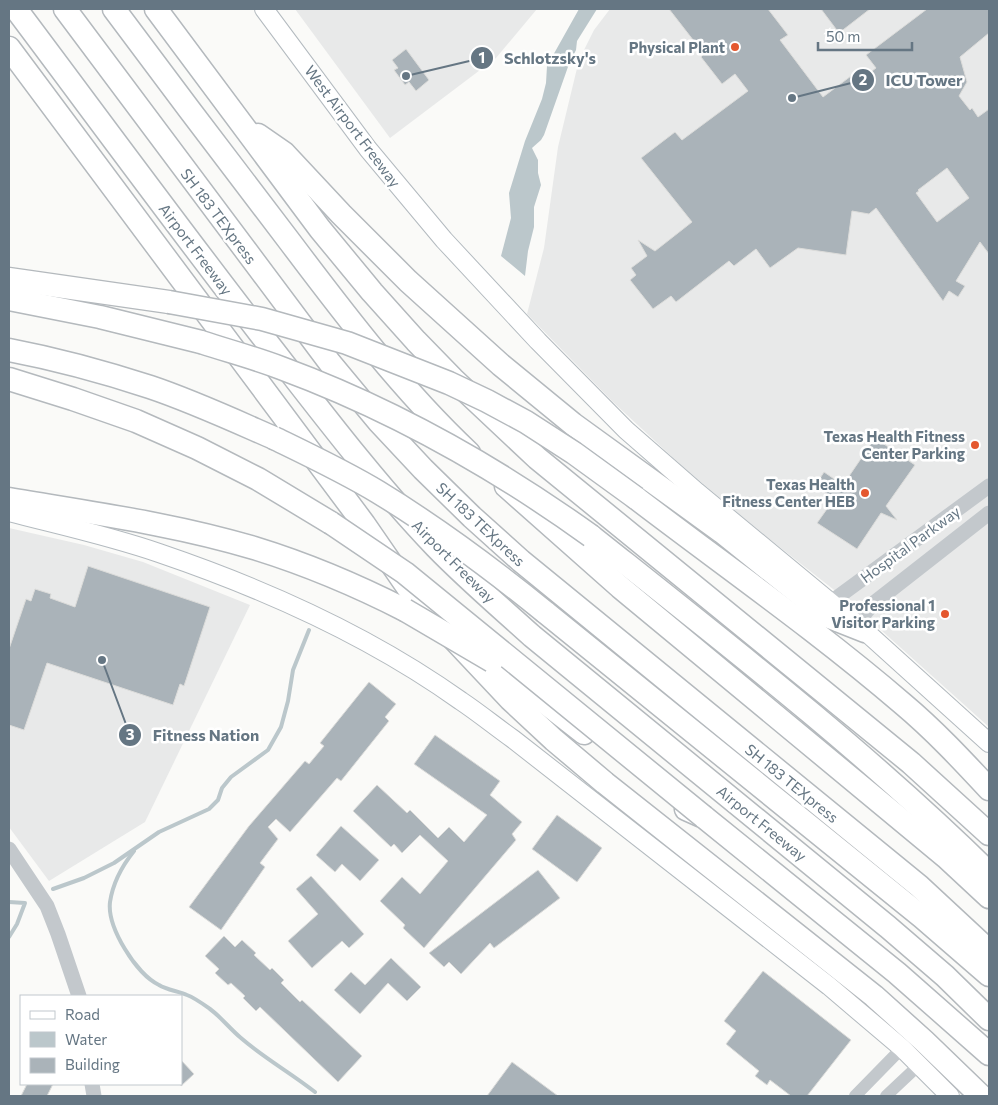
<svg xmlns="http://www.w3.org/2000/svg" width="998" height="1105" font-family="Commissioner,sans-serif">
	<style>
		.built { fill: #e8e9e9 }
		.water { fill: #bbc7cb }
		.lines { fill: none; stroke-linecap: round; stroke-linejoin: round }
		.stream { stroke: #bbc7cb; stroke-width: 4 }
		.building { fill: #aab3b9; stroke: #dcdcda; fill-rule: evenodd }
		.secondary-casing { stroke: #b3babf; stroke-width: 20 }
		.motorway-casing { stroke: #b4b9bd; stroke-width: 25 }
		.minor { stroke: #c3c8cc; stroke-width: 12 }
		.tertiary { stroke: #c3c8cc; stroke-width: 15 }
		.secondary { stroke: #fff; stroke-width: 18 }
		.motorway { stroke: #fff; stroke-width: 22 }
		.motorway-bridge-casing { stroke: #b4b9bd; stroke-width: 25; stroke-linecap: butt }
		.motorway-bridge { stroke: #fff; stroke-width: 22 }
		.poi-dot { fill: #e4572e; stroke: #fff; stroke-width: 2 }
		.labels { text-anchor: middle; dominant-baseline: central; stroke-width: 5; stroke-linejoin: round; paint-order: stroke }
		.poi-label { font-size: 15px; font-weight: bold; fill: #657683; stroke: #fff; text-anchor: end }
		.street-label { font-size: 15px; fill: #657683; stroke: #fff }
		.leader { fill: none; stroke: #657683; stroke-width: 2 }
		.callout-dot { fill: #657683; stroke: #fff; stroke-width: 2 }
		.mark-label { font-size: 15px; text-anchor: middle; font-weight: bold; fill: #fff }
		.callout-label { font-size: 16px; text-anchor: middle; font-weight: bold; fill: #657683; stroke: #fff; stroke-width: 5; stroke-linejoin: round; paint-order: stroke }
	</style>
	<rect width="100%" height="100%" fill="#fafaf8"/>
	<g class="built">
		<polygon points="295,9 537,9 496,58 390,138"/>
		<polygon points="610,9 989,9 989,727 852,604 763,534 683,467 613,402 527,314 544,248 558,147 579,60 594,30"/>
		<polygon points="9,528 84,545 143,562 250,605 145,822 49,881 9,827"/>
	</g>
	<polygon class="water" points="579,9 597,9 577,41 576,50 569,64 544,135 541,140 532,148 538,160 538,173 541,185 534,207 534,227 528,251 525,276 501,256 511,218 509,193 525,141 542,99 546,83 547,66"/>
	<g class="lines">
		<g class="stream">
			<path d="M 134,851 C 122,866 113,882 110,902 C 107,927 136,974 159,985 C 167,990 178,991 187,995 C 195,998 203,1004 210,1009 C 221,1017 230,1029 241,1038 C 264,1058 291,1073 315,1092"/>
			<polyline points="53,889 84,878 114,863 159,832 209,809 218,800 222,788 231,777 268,750 281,727 288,701 293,670 309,630"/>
			<polyline points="9,902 25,903 17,924 9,937"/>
		</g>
	</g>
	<g class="building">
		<path d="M 669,9 L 768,9 L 788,35 L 780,40 L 823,97 L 855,73 L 860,80 L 876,68 L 866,55 L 927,9 L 989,9 L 989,33 L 960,57 L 967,82 L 959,96 L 970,110 L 972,108 L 978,117 L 989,109 L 989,254 L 980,242 L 956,281 L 965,286 L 958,297 L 949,291 L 943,301 L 876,208 L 869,214 L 852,211 L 846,255 L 798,248 L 770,268 L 756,249 L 734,266 L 729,261 L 676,302 L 671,296 L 653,309 L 630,280 L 636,275 L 631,268 L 647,256 L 638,240 L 655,251 L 692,222 L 641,158 L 675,132 L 682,140 L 748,91 L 735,74 L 722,84 L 701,57 L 704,54 ZM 947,168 L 969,198 L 937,222 L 916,193 L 919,191 L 918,190 Z"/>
		<polygon points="821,9 870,9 839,33"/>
		<polygon points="406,49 429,80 416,91 409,82 405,85 394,70 398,68 392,60"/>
		<polygon points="875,438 915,465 886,506 897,520 881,513 857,549 817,523 834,499 815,486 824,472 843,485"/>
		<polygon points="88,566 210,607 184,686 180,684 173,705 47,663 24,730 9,725 9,649 26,599 31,601 35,589 51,594 50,598 75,607"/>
		<polygon points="369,682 396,704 385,717 389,721 341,781 337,778 290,832 276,819 268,827 278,839 260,863 265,867 221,930 189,907 249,826 305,761 309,764 324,746 320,743"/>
		<polygon points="435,735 500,781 490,795 522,822 512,834 516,840 424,948 403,928 405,925 380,901 402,877 420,894 448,861 420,835 402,853 394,844 391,847 353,811 377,785 407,813 410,810 438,838 449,827 464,842 487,815 414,764"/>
		<polygon points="557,815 602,848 577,882 532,849"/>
		<polygon points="341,826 379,860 360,881 342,864 335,872 316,855"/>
		<polygon points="538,870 560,898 494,948 490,943 461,974 449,962 444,967 429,953"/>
		<polygon points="311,876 364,934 349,948 342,941 312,968 288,941 318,914 296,889"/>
		<polygon points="224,936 235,947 242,940 256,953 254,955 270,970 272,968 284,980 281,983 300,1002 302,1000 362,1056 338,1082 260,1007 256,1011 243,998 245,996 231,983 228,985 215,973 219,969 205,956"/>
		<polygon points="391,958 421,987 407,1001 388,983 360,1014 334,990 351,972 365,985"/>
		<polygon points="763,971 851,1040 807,1096 791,1096 770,1080 767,1085 755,1076 759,1071 726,1044 736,1031 724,1021"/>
		<polygon points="181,1060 194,1074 181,1086"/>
		<polygon points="512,1062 558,1096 487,1096"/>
		<polygon points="27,1084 53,1084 47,1096 21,1096"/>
	</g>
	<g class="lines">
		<g class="secondary-casing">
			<g id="secondary">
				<polyline points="264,9 368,149 444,240 538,341 626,430 697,492 865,631 989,743"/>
				<path d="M 9,512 C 59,525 110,536 159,553 C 265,589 370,636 461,701 C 479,713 496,727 513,739 L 829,986 L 902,1048 L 950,1096"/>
			</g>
		</g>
		<g class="motorway-casing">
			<g id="motorway">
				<path d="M 16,9 C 97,117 177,226 259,332 C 316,405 372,480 436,547 C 466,578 500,607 532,636 L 888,927 L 945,976 L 989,1019"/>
				<polyline points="65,9 330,363 379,422 423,469 472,517 521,561 919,886 989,951"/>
				<path d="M 114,9 C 172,87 231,165 290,242 C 345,315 402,390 469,453"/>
				<polyline points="156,9 320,229 372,292 416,341 453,379 537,458 911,763 989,834"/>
				<polyline points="9,48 364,524 415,598 510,699 554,740 605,783 874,996 924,1041 981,1096"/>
				<polyline points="258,135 284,153 341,214 408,281 501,365 573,424 722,532 827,616 865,631"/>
				<polyline points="9,279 169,302"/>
				<polyline points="9,299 100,317 201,342"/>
				<path d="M 9,350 C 56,359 104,372 150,387 C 192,401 233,420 274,438"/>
				<polyline points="9,379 73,399 136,421 197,448 258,479 331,523"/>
				<polyline points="506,486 620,587 946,857 989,897"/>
				<path d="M 636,498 C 725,566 818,631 903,704 C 934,730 962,760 989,789"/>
				<path d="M 9,499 C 91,513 174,524 254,548 C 306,564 356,585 405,610"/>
				<path d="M 591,536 C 727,644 866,752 989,873"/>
				<polyline points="545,612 922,917 989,975"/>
				<polyline points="492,661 584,733"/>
				<polyline points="686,809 704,817 897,973 989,1054"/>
			</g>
		</g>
		<g class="minor">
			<polyline points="855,1096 902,1048"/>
			<polyline points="886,1096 919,1065"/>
		</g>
		<g class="tertiary">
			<polyline points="831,602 989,486"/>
			<polyline points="856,623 874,603 989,513"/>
			<polyline points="9,849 47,906 58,934 79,996"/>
			<polyline points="92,1084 94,1096"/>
		</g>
		<use href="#secondary" class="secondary"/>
		<use href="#motorway" class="motorway"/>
		<g class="motorway-bridge-casing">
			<g id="motorway-bridge">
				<polyline points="169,302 262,319 347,343 449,383 487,401 526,422 574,453 636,498"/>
				<path d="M 201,342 C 228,351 255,358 281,368 C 392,409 495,467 591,536"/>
				<path d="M 274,438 C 309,455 345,472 378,492 C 437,528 492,569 545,612"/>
				<polyline points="331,523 405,573 704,817"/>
				<polyline points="405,610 492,661"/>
			</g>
		</g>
		<use href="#motorway-bridge" class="motorway-bridge"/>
	</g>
	<g class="poi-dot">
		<circle cx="735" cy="47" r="5"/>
		<circle cx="975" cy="445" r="5"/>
		<circle cx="865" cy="493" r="5"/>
		<circle cx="945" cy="614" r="5"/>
	</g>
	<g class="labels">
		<g class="poi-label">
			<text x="725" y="47">Physical Plant</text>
			<text x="965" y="436">Texas Health Fitness<tspan x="965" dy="17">Center Parking</tspan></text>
			<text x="855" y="484">Texas Health<tspan x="855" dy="17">Fitness Center HEB</tspan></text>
			<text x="935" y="605">Professional 1<tspan x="935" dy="17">Visitor Parking</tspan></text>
		</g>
		<g class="street-label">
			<text transform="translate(353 126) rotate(53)">West Airport Freeway</text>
			<text transform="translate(219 216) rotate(53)">SH 183 TEXpress</text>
			<text transform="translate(196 249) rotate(53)">Airport Freeway</text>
			<text transform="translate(481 524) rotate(43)">SH 183 TEXpress</text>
			<text transform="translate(910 544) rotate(-36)">Hospital Parkway</text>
			<text transform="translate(454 561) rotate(45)">Airport Freeway</text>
			<text transform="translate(792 783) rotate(39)">SH 183 TEXpress</text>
			<text transform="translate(762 823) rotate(39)">Airport Freeway</text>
		</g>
	</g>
	<path class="leader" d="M406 76L482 58M792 98L863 80M102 660L130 735"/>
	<g class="callout-dot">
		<circle cx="406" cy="76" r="5"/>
		<circle cx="792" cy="98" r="5"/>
		<circle cx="102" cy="660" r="5"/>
		<circle cx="482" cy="58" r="12"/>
		<circle cx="863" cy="80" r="12"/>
		<circle cx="130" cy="735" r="12"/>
	</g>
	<g class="mark-label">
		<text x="482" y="63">1</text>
		<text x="863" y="85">2</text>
		<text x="130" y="740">3</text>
	</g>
	<g class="callout-label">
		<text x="550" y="64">Schlotzsky's</text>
		<text x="924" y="86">ICU Tower</text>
		<text x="206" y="741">Fitness Nation</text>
	</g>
	<rect width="998" height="1105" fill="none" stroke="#657683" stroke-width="20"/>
	<rect x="20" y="995" width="162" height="90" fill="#ffffff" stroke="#c1c8cd"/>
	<rect x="30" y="1011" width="25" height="8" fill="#ffffff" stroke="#c1c8cd"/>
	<text x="65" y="1020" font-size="15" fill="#657683">Road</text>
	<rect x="30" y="1032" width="25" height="15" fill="#bbc7cb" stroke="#c1c8cd"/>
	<text x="65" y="1045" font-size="15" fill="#657683">Water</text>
	<rect x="30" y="1058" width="25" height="15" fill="#aab3b9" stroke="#c1c8cd"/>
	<text x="65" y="1070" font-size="15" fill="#657683">Building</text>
	<path d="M818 42v8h94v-8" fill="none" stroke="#657683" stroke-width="2.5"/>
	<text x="826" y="42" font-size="15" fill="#657683" stroke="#ffffff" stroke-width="4" paint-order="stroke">50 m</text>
</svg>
